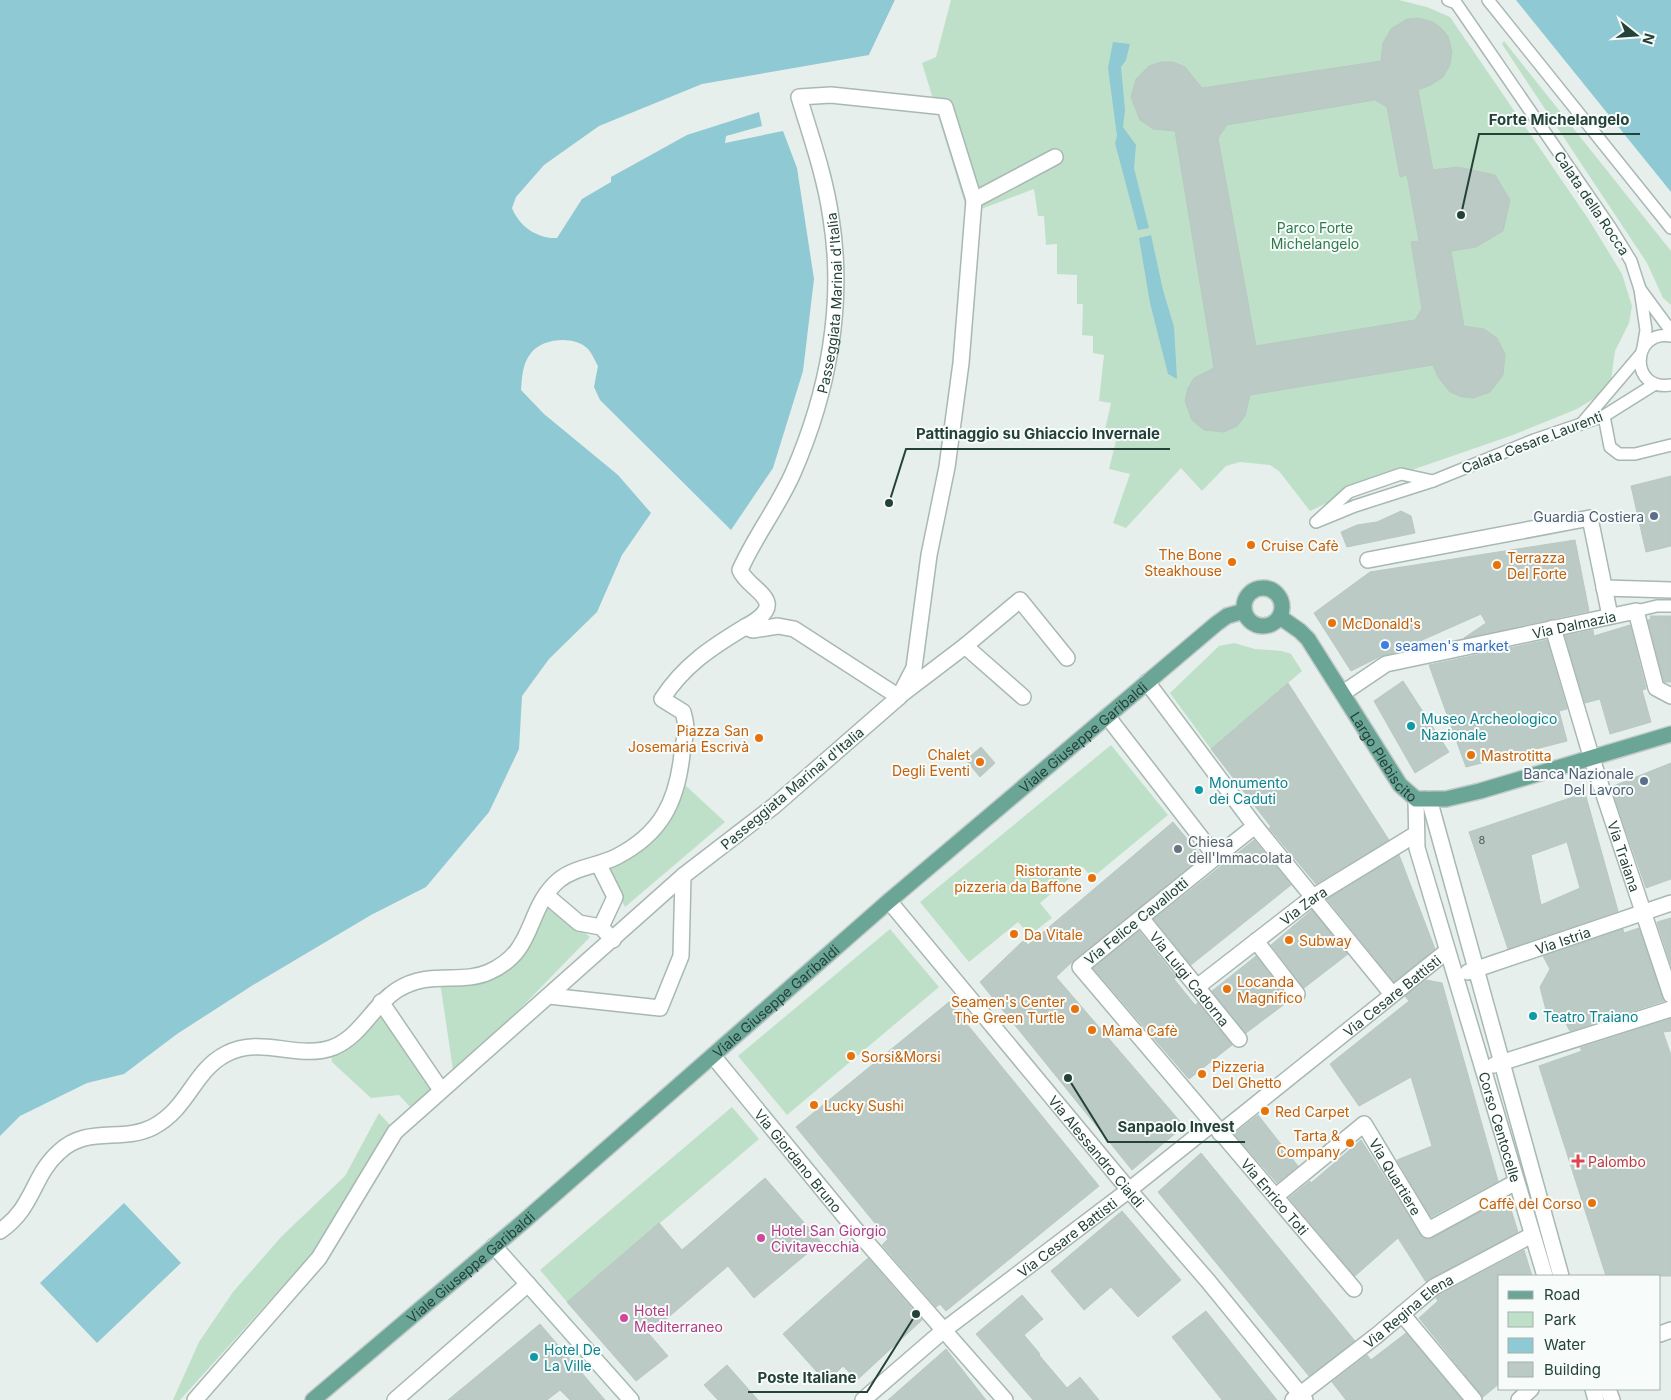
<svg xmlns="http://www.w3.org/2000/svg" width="1671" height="1400" font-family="Inter,sans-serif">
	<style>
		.green { fill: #bfe0c8 }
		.water { fill: #8ec9d4 }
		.pier { fill: #e6efeb }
		.building { fill: #bbcac4; stroke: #b8c9c2; fill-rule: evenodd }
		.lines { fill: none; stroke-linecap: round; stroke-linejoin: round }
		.lane-casing { stroke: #a8b8b2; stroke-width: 14 }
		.street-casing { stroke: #a8b8b2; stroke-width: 18 }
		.secondary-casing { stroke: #a4bbb3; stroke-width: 18 }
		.primary-casing { stroke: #c2cac8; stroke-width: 18 }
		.lane { stroke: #fff; stroke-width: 11 }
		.street { stroke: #fff; stroke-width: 15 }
		.secondary { stroke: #fff; stroke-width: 15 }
		.primary { stroke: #6aa596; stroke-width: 15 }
		.service-dot { fill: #5c6f8a; stroke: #f7fbf9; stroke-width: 2 }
		.food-dot { fill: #e8710a; stroke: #f7fbf9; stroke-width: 2 }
		.shop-dot { fill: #3f7fe0; stroke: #f7fbf9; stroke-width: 2 }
		.culture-dot { fill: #0f9aa8; stroke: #f7fbf9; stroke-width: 2 }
		.worship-dot { fill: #6b7280; stroke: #f7fbf9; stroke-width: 2 }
		.health-dot { fill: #e0444e; stroke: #f7fbf9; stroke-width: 2 }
		.hotel-dot { fill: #d1479c; stroke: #f7fbf9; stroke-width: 2 }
		.labels { text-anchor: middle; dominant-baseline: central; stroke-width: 4; stroke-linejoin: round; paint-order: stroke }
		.number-label { font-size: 11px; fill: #4a645c }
		.street-label { font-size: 14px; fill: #24423a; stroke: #f7fbf9 }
		.park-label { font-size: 14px; fill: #2d7a4b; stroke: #f7fbf9 }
		.service-label { font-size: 14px; fill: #4e5e75; stroke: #f7fbf9; text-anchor: end }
		.food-label { font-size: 14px; fill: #c56008; stroke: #f7fbf9; text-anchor: start }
		.shop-label { font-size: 14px; fill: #366cbe; stroke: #f7fbf9; text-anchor: start }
		.culture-label { font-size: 14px; fill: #0d838f; stroke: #f7fbf9; text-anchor: start }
		.worship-label { font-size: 14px; fill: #5b616d; stroke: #f7fbf9; text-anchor: start }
		.health-label { font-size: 14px; fill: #be3a42; stroke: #f7fbf9; text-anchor: start }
		.hotel-label { font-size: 14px; fill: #b23c85; stroke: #f7fbf9; text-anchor: start }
		.leader { fill: none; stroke: #24423a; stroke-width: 2 }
		.callout-dot { fill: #24423a; stroke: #f7fbf9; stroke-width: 2 }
		.callout-label { font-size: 15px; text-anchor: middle; font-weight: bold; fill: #24423a; stroke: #f7fbf9; stroke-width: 4; stroke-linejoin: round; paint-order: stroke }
	</style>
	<rect width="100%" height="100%" fill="#e6efeb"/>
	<g class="green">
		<polygon points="951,0 1399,0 1427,7 1450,17 1589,220 1622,274 1632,306 1629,323 1615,351 1611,380 1598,396 1577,409 1513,435 1357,489 1310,511 1279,471 1270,465 1240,462 1226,466 1202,491 1181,468 1126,528 1113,523 1130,474 1109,469 1117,437 1104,434 1111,403 1099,401 1104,355 1093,353 1093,336 1082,335 1083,304 1077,304 1077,275 1057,274 1057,244 1046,245 1044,216 1038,216 1034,189 968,214 922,63 936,57"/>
		<polygon points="1504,41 1671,251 1671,305 1663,298 1647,263 1502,44"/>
		<polygon points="1234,643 1255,649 1282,651 1291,654 1302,671 1211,749 1170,693 1219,646"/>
		<polygon points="1111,745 1168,815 1092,878 1083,867 1040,903 1052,918 1030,935 1018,922 969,962 920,902"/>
		<path d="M 685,785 L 725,822 L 625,907 L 606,869 C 617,863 630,857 641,850 C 663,836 676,808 685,785 Z"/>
		<path d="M 549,905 L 590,937 L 511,1018 L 453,1070 L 440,982 C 455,981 472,982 487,980 C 519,976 537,931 549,905 Z"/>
		<polygon points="890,929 939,987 787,1115 738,1056"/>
		<polygon points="381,1010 434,1088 411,1108 399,1095 371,1098 332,1062 331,1054"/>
		<polygon points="732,1107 759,1139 567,1302 540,1270"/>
		<polygon points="379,1113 390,1125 310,1256 180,1400 173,1400 199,1342 233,1292 281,1237 345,1176"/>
	</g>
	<g class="water">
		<path d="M 0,0 L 895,0 L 869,55 L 702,84 L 599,126 L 544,165 L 516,197 L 512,208 C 519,226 537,239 557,238 L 582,199 L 611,182 L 611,177 L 687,135 L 759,112 L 762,126 L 726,136 L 725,143 L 783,131 L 797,168 L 814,279 L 803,371 L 773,468 L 731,530 L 600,400 L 594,387 L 598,366 C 595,361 592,353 588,349 C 575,335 542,338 531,353 C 522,364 522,378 521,390 L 544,414 L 618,475 L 651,513 L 622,555 L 597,612 L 549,659 L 522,696 L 519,749 L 489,812 L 426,887 L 371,915 L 253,985 L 177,1034 L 124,1074 L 87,1083 L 20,1116 L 0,1136 Z"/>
		<polygon points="1516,0 1671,0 1671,192"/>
		<polygon points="1113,42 1130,44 1126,60 1121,67 1125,110 1123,127 1136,145 1134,168 1149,228 1138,230 1115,143 1117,136 1108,68"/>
		<polygon points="1151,235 1163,290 1174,327 1177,379 1168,374 1150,303 1139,238"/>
		<polygon points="124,1203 181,1263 97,1343 40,1283"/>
	</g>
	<polygon class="pier" points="895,0 898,0 897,4 872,54 869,55"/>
	<g class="building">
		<path d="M 1418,18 L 1433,22 L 1441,28 L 1448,36 L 1452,52 L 1450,65 L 1443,77 L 1431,85 L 1418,90 L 1433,170 L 1458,167 L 1495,175 L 1510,200 L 1503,231 L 1476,247 L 1451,251 L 1464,326 L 1484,329 L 1497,338 L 1505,354 L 1503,375 L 1490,392 L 1473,398 L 1462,397 L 1450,392 L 1438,377 L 1433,365 L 1250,395 L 1245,416 L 1237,426 L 1224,432 L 1204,430 L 1192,420 L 1185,401 L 1188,388 L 1194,378 L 1214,368 L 1175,131 L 1153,129 L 1140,120 L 1131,97 L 1136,79 L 1149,66 L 1161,62 L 1173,62 L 1185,67 L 1202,88 L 1381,61 L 1383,43 L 1391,29 L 1407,19 ZM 1375,100 L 1387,107 L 1400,177 L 1407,175 L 1419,241 L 1411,242 L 1422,309 L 1415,320 L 1256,346 L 1218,138 L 1227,125 Z"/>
		<polygon points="1671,476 1671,546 1646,552 1631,486"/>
		<polygon points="1401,511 1411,516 1415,533 1347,547 1341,532 1357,525 1377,522"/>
		<polygon points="1575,540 1589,611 1464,638 1486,623 1481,614 1393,653 1381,656 1351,671 1314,613 1370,572"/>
		<polygon points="1650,616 1671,616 1671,682 1664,682 1648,620 1651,619"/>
		<polygon points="1630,625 1646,689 1642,690 1651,722 1610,734 1600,699 1585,703 1565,636 1593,630 1594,636"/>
		<polygon points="1547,640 1567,709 1559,711 1567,741 1466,767 1429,665"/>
		<polygon points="1403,681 1449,752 1415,773 1374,701"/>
		<polygon points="1288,683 1389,840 1316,884 1269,828 1271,827 1211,749"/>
		<polygon points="981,747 995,763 980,777 966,760"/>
		<polygon points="1671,763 1671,879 1646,888 1611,787"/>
		<path d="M 1585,793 L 1618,911 L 1508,949 L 1469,832 ZM 1567,842 L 1580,888 L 1541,905 L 1531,855 Z"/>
		<polygon points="1173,822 1202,857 1074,960 1056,977 1184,1126 1132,1170 980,982 1024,940 1028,945"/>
		<polygon points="1254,840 1291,885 1191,965 1154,919"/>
		<polygon points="1399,855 1435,949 1394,982 1327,899"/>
		<polygon points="1312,910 1348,954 1304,988 1271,945"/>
		<polygon points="1671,918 1671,965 1657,922"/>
		<polygon points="1639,928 1664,1001 1570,1031 1565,1022 1546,1010 1540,987 1550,969 1543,956 1623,929 1624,933"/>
		<polygon points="1139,931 1176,977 1174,979 1195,1005 1198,1003 1232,1045 1189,1079 1093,968"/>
		<polygon points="1256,956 1290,1000 1246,1033 1212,991"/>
		<polygon points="1426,980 1442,983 1498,1181 1431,1217 1397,1160 1432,1146 1411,1077 1359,1106 1330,1064 1409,1001 1405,996"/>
		<polygon points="949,1002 1099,1186 946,1311 940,1304 936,1307 882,1245 888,1239 796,1127"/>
		<polygon points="1671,1019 1671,1031 1663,1032 1671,1055 1671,1276 1606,1276 1539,1066 1582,1051 1580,1048"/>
		<polygon points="1258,1115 1298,1166 1277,1183 1234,1134"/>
		<polygon points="1361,1140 1423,1238 1432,1238 1507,1197 1518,1232 1426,1282 1398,1238 1355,1276 1289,1198 1310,1181 1311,1183"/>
		<polygon points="1201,1153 1355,1341 1309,1376 1158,1192"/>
		<polygon points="765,1178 821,1242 754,1298 728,1266 649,1334 668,1356 636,1381 567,1302 659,1223 682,1250"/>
		<polygon points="1122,1211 1181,1280 1138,1317 1111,1287 1084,1310 1051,1271"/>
		<polygon points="1524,1250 1532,1276 1500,1276 1500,1383 1483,1397 1419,1318 1438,1301 1436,1298 1439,1295"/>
		<polygon points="868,1258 922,1320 857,1380 843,1366 826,1382 783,1334"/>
		<polygon points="1022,1295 1043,1319 1024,1335 1040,1354 1039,1355 1067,1388 1080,1377 1099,1400 1033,1400 976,1334"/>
		<polygon points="1206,1311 1277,1400 1222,1400 1172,1337"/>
		<polygon points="540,1324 605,1400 570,1400 560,1390 547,1400 448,1400"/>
		<polygon points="1406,1333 1462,1400 1346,1400 1332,1382 1367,1355 1371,1360"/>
		<polygon points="946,1349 986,1400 888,1400"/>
		<polygon points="727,1365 758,1400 718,1400 704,1385"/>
	</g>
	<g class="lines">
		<g class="lane-casing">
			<g id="lane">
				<polyline points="1448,0 1456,3 1610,227 1631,261 1640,289"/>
				<polyline points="1488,0 1671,228"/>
				<path d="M 1671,336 C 1631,329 1629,392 1671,385"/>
				<polyline points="1643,348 1646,330 1640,289 1671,331"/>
				<polyline points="1604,416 1610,447 1619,454 1635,454 1671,445"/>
				<polyline points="1583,422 1640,355"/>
				<polygon points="1401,474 1433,481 1355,506 1316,522 1349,492"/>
				<polyline points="1433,481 1534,440 1604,416 1655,384"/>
				<polyline points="1636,611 1657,606 1671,606"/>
			</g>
		</g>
		<g class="street-casing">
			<g id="street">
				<polyline points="1368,560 1590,518 1610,616"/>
				<polyline points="1604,588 1671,590"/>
				<path id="s1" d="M 745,627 C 794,601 748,591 740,570 C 755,536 778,507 793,473 C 828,393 845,305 831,218 C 825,176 811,137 799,97 L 831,95 L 945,107 L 974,200"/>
				<path id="s2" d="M 1553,628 L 1591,756 L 1671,995"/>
				<polyline points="965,646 1020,600 1067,658"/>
				<path id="s3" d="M 1343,693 L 1386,664 L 1636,611 L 1656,688 L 1671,696"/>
				<polyline points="902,694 965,646 1023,697"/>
				<polyline points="899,697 914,668 929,555 947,467 961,363 974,200 1055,157"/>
				<polyline points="1107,716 1216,857 1255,826 1147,682"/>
				<path id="s4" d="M 1416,799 L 1417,848 L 1545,1276"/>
				<polyline points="1429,799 1561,1276"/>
				<polyline points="1255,826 1392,994"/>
				<path id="s5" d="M 1216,857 L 1080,967 L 1354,1289"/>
				<polyline points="599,865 615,897 601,927"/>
				<polyline points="546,895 579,923 601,927 613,940"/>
				<path id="s6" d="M 889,901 L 1129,1190 L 1208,1281 L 1305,1400"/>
				<path id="s7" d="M 1141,918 L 1239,1039"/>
				<polyline points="1256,941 1297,994"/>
				<path id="s8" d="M 1468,972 L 1671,903"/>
				<path id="s9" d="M 1197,987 L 1313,897 L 1416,834"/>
				<polyline points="549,996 660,1008 681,956 683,876"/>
				<polyline points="381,1002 441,1090"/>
				<path id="s10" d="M 713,1056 L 855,1229 L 1005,1400"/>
				<polyline points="1494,1065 1671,1009"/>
				<path id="s11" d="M 1220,1133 L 1447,951"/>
				<path id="s12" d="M 1276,1196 L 1364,1124 L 1428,1230 L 1516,1182"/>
				<path d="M 0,1231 C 34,1208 32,1176 59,1152 C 87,1125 122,1143 153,1127 C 189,1108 193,1071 226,1054 C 262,1035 298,1061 334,1047 C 362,1035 372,1006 397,990 C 430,969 460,985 489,972 C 537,951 525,909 559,880 C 575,867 598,866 616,857 C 661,834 677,802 682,754 C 684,735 689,733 683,712 L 662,699 C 684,665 712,647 745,627 L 753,630 L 778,626 L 794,629 L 899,697 L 774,806 L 683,876 L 395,1132 L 319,1258 L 195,1400"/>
				<polyline points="1402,1314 1474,1400"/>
				<polyline points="1660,1334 1671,1330"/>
				<polyline points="1593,1389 1596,1400"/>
				<polyline points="1608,1389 1612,1400"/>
				<polyline points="395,1400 528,1284"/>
				<path id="s13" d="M 863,1400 L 944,1330 L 1129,1190 L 1212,1124"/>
				<path id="s14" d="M 1293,1400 L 1376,1336 L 1434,1287 L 1532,1235"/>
				<polyline points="1519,1400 1531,1389"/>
			</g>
		</g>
		<g class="secondary-casing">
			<polyline id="secondary" points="494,1246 631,1400"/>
		</g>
		<g class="primary-casing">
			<g id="primary">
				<circle cx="1263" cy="607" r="19"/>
				<path id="s15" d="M 1280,617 L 1300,631 L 1308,639 L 1400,785 L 1416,799 L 1446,799 L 1480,791 L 1671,734"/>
				<path id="s16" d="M 313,1400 L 523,1222 L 889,901 L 1216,624 L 1227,616 L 1244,611"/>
			</g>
		</g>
		<use href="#lane" class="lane"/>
		<use href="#street" class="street"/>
		<use href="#secondary" class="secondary"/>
		<use href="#primary" class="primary"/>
	</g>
	<g class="service-dot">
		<circle cx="1654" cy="516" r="5"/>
		<circle cx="1644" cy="781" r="5"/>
	</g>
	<g class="food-dot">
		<circle cx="1251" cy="545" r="5"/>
		<circle cx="1232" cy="562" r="5"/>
		<circle cx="1497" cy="565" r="5"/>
		<circle cx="1332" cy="623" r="5"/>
		<circle cx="759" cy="738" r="5"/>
		<circle cx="1471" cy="755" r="5"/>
		<circle cx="980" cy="762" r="5"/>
		<circle cx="1092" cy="878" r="5"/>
		<circle cx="1014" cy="934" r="5"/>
		<circle cx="1289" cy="940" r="5"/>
		<circle cx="1227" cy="989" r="5"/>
		<circle cx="1075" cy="1009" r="5"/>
		<circle cx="1092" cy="1030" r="5"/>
		<circle cx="851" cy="1056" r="5"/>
		<circle cx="1202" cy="1074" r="5"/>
		<circle cx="814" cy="1105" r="5"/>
		<circle cx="1265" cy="1111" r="5"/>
		<circle cx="1350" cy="1143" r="5"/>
		<circle cx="1592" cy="1203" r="5"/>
	</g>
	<circle class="shop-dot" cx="1385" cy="645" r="5"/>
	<g class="culture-dot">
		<circle cx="1411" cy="726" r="5"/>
		<circle cx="1199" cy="790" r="5"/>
		<circle cx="1533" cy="1016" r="5"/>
		<circle cx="534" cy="1357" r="5"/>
	</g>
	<circle class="worship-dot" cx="1178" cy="849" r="5"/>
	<path class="health-dot" d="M1575.5 1153.5h5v5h5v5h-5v5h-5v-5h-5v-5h5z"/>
	<g class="hotel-dot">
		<circle cx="761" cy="1238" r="5"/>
		<circle cx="624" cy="1318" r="5"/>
	</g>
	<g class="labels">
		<g class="number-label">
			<text x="1482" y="840">8</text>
		</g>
		<g class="street-label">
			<text transform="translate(1592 203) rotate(56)">Calata della Rocca</text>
			<text stroke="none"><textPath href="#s1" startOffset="364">Passeggiata Marinai d'Italia</textPath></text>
			<text transform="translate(1532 442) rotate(-21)">Calata Cesare Laurenti</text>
			<text stroke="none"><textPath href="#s3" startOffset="244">Via Dalmazia</textPath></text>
			<text stroke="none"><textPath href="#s16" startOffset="1016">Viale Giuseppe Garibaldi</textPath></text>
			<text stroke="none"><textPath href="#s15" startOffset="176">Largo Plebiscito</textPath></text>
			<text transform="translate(792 788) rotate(-40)">Passeggiata Marinai d'Italia</text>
			<text stroke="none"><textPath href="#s2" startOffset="239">Via Traiana</textPath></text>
			<text stroke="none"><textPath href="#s9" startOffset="134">Via Zara</textPath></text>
			<text transform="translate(1136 921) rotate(-39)">Via Felice Cavallotti</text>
			<text stroke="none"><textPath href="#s8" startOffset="100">Via Istria</textPath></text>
			<text stroke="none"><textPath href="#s7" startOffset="78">Via Luigi Cadorna</textPath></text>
			<text stroke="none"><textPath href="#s11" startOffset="220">Via Cesare Battisti</textPath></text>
			<text stroke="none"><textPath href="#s16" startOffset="611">Viale Giuseppe Garibaldi</textPath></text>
			<text stroke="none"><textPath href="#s4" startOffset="340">Corso Centocelle</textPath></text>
			<text stroke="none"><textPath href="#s6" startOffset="325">Via Alessandro Cialdi</textPath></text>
			<text stroke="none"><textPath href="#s10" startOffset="135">Via Giordano Bruno</textPath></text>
			<text stroke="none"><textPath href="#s12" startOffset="175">Via Quartiere</textPath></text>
			<text stroke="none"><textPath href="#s5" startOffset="476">Via Enrico Toti</textPath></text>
			<text stroke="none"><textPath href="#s13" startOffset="261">Via Cesare Battisti</textPath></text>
			<text stroke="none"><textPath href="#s16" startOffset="206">Viale Giuseppe Garibaldi</textPath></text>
			<text stroke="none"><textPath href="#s14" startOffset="146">Via Regina Elena</textPath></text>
		</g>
		<g class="park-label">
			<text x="1315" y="227">Parco Forte<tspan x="1315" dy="16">Michelangelo</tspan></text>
		</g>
		<g class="service-label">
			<text x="1644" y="516">Guardia Costiera</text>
			<text x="1634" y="773">Banca Nazionale<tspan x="1634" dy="16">Del Lavoro</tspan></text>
		</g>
		<g class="food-label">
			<text x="1261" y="545">Cruise Cafè</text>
			<text x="1222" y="554" text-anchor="end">The Bone<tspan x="1222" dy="16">Steakhouse</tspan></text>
			<text x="1507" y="557">Terrazza<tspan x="1507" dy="16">Del Forte</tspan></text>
			<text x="1342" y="623">McDonald's</text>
			<text x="749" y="730" text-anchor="end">Piazza San<tspan x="749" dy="16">Josemaria Escrivà</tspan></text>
			<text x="970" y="754" text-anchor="end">Chalet<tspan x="970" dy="16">Degli Eventi</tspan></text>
			<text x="1481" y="755">Mastrotitta</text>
			<text x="1082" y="870" text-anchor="end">Ristorante<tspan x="1082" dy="16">pizzeria da Baffone</tspan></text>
			<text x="1024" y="934">Da Vitale</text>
			<text x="1299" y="940">Subway</text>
			<text x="1237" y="981">Locanda<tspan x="1237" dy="16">Magnifico</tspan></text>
			<text x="1065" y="1001" text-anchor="end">Seamen's Center<tspan x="1065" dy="16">The Green Turtle</tspan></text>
			<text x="1102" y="1030">Mama Cafè</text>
			<text x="861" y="1056">Sorsi&amp;Morsi</text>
			<text x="1212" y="1066">Pizzeria<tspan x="1212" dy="16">Del Ghetto</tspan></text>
			<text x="824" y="1105">Lucky Sushi</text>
			<text x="1275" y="1111">Red Carpet</text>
			<text x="1340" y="1135" text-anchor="end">Tarta &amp;<tspan x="1340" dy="16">Company</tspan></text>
			<text x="1582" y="1203" text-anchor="end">Caffè del Corso</text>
		</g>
		<g class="shop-label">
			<text x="1395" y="645">seamen's market</text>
		</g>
		<g class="culture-label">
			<text x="1421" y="718">Museo Archeologico<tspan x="1421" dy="16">Nazionale</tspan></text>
			<text x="1209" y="782">Monumento<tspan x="1209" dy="16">dei Caduti</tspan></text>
			<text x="1543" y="1016">Teatro Traiano</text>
			<text x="544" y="1349">Hotel De<tspan x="544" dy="16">La Ville</tspan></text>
		</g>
		<g class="worship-label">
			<text x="1188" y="841">Chiesa<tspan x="1188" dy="16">dell'Immacolata</tspan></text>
		</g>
		<g class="health-label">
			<text x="1588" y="1161">Palombo</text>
		</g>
		<g class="hotel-label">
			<text x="771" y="1230">Hotel San Giorgio<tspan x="771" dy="16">Civitavecchia</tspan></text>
			<text x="634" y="1310">Hotel<tspan x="634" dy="16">Mediterraneo</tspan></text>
		</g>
	</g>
	<path class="leader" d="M1461 215L1479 134H1640M889 503L906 449H1170M1068 1078L1108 1142H1245M916 1314L867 1392H748"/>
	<g class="callout-dot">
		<circle cx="1461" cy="215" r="5"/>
		<circle cx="889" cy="503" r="5"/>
		<circle cx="1068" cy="1078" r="5"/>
		<circle cx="916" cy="1314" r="5"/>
	</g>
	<g class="callout-label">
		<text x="1559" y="125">Forte Michelangelo</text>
		<text x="1038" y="439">Pattinaggio su Ghiaccio Invernale</text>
		<text x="1176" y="1132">Sanpaolo Invest</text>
		<text x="807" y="1383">Poste Italiane</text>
	</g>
	<rect x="1498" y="1275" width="162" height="115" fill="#f7fbf9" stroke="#a3b1ad"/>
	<rect x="1508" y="1291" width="25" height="8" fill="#6aa596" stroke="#a3b1ad"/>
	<text x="1544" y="1300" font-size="15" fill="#24423a">Road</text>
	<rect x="1508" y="1312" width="25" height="15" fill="#bfe0c8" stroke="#a3b1ad"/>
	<text x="1544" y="1325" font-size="15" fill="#24423a">Park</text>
	<rect x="1508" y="1338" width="25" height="15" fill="#8ec9d4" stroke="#a3b1ad"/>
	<text x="1544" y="1350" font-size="15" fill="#24423a">Water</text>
	<rect x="1508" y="1362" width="25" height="15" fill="#bbcac4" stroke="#a3b1ad"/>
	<text x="1544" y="1375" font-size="15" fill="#24423a">Building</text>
	<g transform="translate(1636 35) rotate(107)" stroke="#f7fbf9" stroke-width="4" paint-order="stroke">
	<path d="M0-4L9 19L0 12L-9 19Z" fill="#24423a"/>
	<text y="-8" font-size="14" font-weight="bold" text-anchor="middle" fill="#24423a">N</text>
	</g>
</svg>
